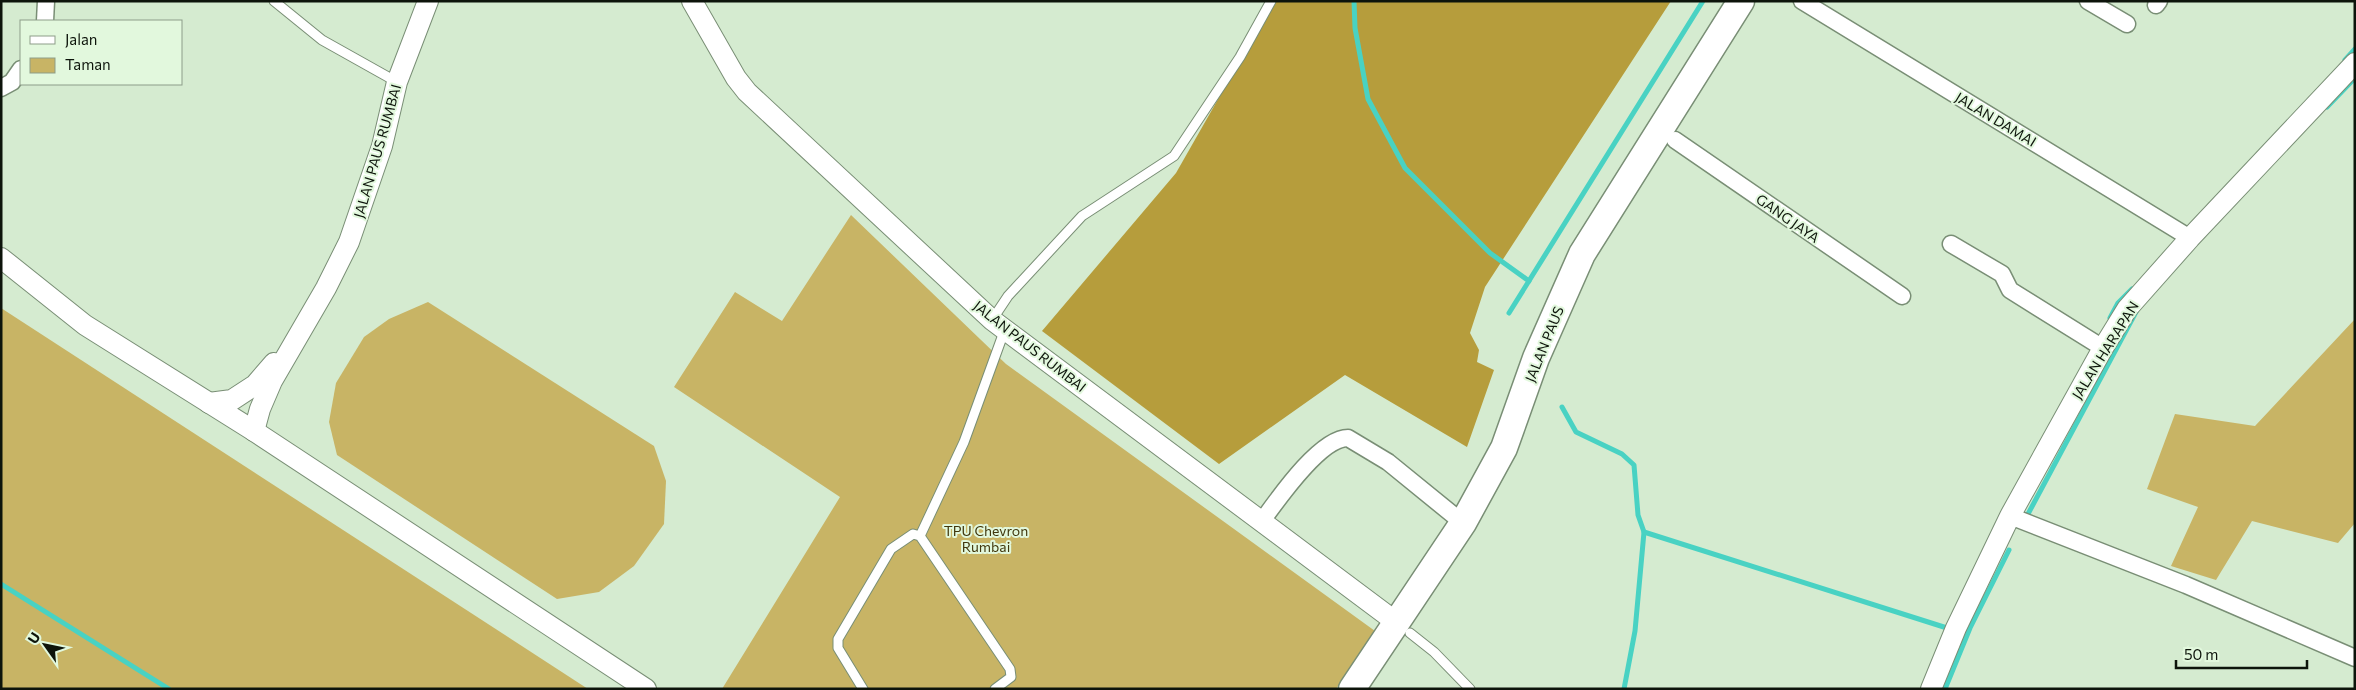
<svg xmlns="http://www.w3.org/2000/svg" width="2356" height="690" font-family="Commissioner,sans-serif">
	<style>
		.green { fill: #c8b465 }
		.forest { fill: #b69d3c }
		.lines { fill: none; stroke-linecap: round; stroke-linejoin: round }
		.stream { stroke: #49d2c3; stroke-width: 5 }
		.service-casing { stroke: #798e75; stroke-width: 11 }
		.minor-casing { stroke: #798e75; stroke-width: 19 }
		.tertiary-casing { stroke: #798e75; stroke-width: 22 }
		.primary-casing { stroke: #798e75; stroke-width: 29 }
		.service { stroke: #fff; stroke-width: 9 }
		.minor { stroke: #fff; stroke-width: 16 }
		.tertiary { stroke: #fff; stroke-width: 20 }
		.primary { stroke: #fff; stroke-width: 26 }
		.labels { text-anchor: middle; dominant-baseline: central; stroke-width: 4; stroke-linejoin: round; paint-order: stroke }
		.street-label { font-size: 14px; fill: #0d140b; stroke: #e2f8dd }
		.park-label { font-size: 14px; fill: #40360c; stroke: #e2f8dd }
	</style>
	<rect width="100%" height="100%" fill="#d5ebd0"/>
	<g class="green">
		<polygon points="851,215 1006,364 1375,631 1336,689 722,689 840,497 674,387 735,292 782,321"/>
		<polygon points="428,302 654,446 666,481 664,524 634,566 599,592 557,599 337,455 329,422 336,383 364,337 389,319"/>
		<polygon points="1,308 588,689 1,689"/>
		<polygon points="2355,319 2355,523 2338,543 2252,521 2216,580 2171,566 2198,507 2147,489 2175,414 2255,426"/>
	</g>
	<polygon class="forest" points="1274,1 1671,1 1485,287 1470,333 1479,350 1477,362 1494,370 1467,447 1345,375 1219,464 1042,331 1176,173"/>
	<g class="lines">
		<g class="stream">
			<polyline points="1354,1 1355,28 1368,99 1405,168 1490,253 1529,281"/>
			<polyline points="2345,60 2355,49"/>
			<polyline points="2327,107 2355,78"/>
			<polyline points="1509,313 1703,1"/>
			<polyline points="2110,318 2118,303 2132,289"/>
			<polyline points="1562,407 1576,432 1622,454 1634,465 1638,515 1644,532 1635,631 1624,689"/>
			<polyline points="2028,514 2136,312"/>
			<polyline points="1644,532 1947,628"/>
			<polyline points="1,584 169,689"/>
			<polyline points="1945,689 1970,628 2009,550"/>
		</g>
		<g class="service-casing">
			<g id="service">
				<polyline points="274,1 322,40 397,82"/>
				<polyline points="992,320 1008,296 1082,216 1174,156 1240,57 1271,1"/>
				<polyline points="920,536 964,442 1005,329"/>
				<polyline points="1410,633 1434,652 1470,689"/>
				<polyline points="863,689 838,648 838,639 891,549 913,534 920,536 1010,669 1011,677 995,689"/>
			</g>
		</g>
		<g class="minor-casing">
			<g id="minor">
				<polyline points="1802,1 2190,238"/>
				<polyline points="2088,1 2127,24"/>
				<polyline points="2156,5 2159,1"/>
				<polyline points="45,21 46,1"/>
				<polyline points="1,88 12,82 21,69"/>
				<polyline points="1675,140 1902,296"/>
				<polyline points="1951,244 2002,274 2010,290 2103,348"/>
				<polyline points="2010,516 2186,585 2355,658"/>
				<path d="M 1262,521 C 1278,499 1320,438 1348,438 L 1388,462 L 1463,523"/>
			</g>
		</g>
		<g class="tertiary-casing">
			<g id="tertiary">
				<polyline points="692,1 736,78 747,92 992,320 1396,622"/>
				<polyline points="1,258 85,325 254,431 646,689"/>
				<polyline points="209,403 232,400 255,385 274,363"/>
				<polyline points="254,431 260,409 272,381 326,288 349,242 382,146 397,82 428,1"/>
				<polyline points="1931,689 1956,628 2010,516 2103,348 2127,309 2190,238 2355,63"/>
			</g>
		</g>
		<g class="primary-casing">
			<polyline id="primary" points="1352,689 1463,523 1504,448 1536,358 1582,254 1741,1"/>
		</g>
		<use href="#service" class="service"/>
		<use href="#minor" class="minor"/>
		<use href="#tertiary" class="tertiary"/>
		<use href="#primary" class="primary"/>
	</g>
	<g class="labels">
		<g class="street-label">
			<text transform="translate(1996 119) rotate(31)">JALAN DAMAI</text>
			<text transform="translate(377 151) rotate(-74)">JALAN PAUS RUMBAI</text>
			<text transform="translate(1788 218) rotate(35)">GANG JAYA</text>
			<text transform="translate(1544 344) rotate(-68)">JALAN PAUS</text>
			<text transform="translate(1030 346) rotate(38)">JALAN PAUS RUMBAI</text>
			<text transform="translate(2105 350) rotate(-58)">JALAN HARAPAN</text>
		</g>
		<g class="park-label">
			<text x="986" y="530">TPU Chevron<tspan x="986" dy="16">Rumbai</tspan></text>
		</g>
	</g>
	<rect width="2356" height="690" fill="none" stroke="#0d140b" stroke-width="5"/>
	<rect x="20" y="20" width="162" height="65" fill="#e2f8dd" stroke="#8d9d89"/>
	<rect x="30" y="36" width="25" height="8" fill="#ffffff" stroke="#8d9d89"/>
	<text x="65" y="45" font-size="15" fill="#0d140b">Jalan</text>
	<rect x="30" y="58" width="25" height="15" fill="#c8b465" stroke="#8d9d89"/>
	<text x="65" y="70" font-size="15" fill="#0d140b">Taman</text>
	<g transform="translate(45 645) rotate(303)" stroke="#e2f8dd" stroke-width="4" paint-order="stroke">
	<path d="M0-4L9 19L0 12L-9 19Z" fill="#0d140b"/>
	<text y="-8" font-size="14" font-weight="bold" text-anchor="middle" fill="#0d140b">U</text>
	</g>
	<path d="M2176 660v8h131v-8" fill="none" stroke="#0d140b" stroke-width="2.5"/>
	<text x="2184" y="660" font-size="15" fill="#0d140b" stroke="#e2f8dd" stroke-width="4" paint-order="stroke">50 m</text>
</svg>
